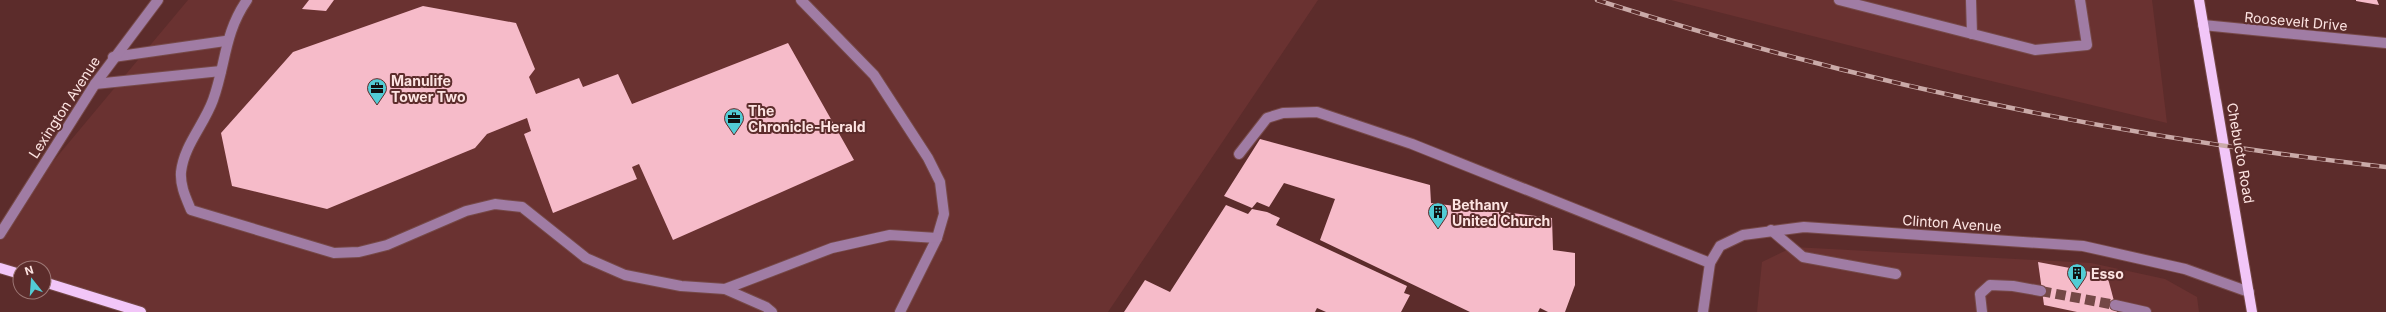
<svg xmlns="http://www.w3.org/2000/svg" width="2386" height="312" font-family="Inter,sans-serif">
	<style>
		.built { fill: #6a3231 }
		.building { fill: #f6bbc9 }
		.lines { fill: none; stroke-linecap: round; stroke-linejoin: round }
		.minor-tunnel { stroke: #744846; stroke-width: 10; stroke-dasharray: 10 5; stroke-linecap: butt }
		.minor-casing { stroke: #764948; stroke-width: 12 }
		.major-casing { stroke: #764948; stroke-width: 12 }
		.minor { stroke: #a07ca4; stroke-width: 10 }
		.major { stroke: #f2c6f8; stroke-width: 10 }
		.rail-casing { stroke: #caaaa8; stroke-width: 4.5 }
		.rail { stroke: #5c2c2b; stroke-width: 3; stroke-dasharray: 9; stroke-linecap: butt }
		.labels { text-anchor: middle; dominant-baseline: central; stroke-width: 4; stroke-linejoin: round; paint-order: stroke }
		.street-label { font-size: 14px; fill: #fde4e2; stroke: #5c2c2b }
		.poi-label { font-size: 14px; font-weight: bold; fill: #fde4e2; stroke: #5c2c2b; text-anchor: start }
	</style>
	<rect width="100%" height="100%" fill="#5c2c2b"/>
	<g class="built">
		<polygon points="188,0 1318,0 1108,312 138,312 44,284 44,268 20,268 20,275 0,267 0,225"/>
		<polygon points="1671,0 2152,0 2167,123 1962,74"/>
		<polygon points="1793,247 2091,263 2165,279 2197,297 2199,312 1757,312 1762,262"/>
	</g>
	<g class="building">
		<polygon points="309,0 334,0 326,11 302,9"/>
		<polygon points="2356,0 2377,0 2379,5 2356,1"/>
		<polygon points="423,6 516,23 535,69 529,77 536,94 579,78 583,87 618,74 632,104 788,43 854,160 673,240 639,164 632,167 637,179 553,213 524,134 531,131 527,118 487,134 475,148 327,209 232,186 221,133 293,52"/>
		<polygon points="1260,139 1430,185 1431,203 1552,218 1553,250 1575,253 1575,285 1565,312 1548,312 1540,308 1538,312 1470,312 1320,240 1335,199 1284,183 1269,207 1257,202 1252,208 1224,196"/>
		<polygon points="1226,205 1248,214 1252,209 1267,212 1280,218 1276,225 1407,286 1404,293 1410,295 1401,312 1326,312 1317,308 1315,312 1124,312 1145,280 1170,292"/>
		<polygon points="2038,262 2107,275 2117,312 2077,312 2044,305"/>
	</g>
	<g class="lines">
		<polyline class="minor-tunnel" points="2041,291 2115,305"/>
		<g class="minor-casing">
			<g id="minor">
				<path d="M 247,0 C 224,33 226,64 213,100 C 204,125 184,145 181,172 C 180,186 186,198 191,210 L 334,253 L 359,252 L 387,245 L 466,211 L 495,204 L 522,207 L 586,258 L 625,275 L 681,286 L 725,289 L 766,307 L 772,312"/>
				<polyline points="801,0 874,75 928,158 940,182 944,214 937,238 900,312"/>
				<polyline points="1839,0 2035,50 2087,45 2080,0"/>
				<polyline points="1971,0 1972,34"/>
				<polyline points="2203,25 2386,43"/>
				<polyline points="113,57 225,41"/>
				<polyline points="95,84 221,71"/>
				<polyline points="1239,154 1267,118 1283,113 1317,112 1412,144 1710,263"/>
				<polyline points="1771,230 1803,257 1896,274"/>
				<polyline points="0,234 95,84 158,0"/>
				<polyline points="725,289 832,248 890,235 937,238"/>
				<polyline points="2115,305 2146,312"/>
				<polyline points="1703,312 1710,263 1720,246 1743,235 1804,227 2083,246 2185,269 2249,292"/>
				<polyline points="1982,312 1980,294 1990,285 2013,286 2041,291"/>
			</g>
		</g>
		<g class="major-casing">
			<g id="major">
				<polyline points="2199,0 2252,312"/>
				<polyline points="0,268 20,274"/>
				<polyline points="44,282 141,312"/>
			</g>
		</g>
		<use href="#minor" class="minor"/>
		<use href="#major" class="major"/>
		<g class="rail-casing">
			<path id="rail" d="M 1597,0 C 1853,82 2119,137 2386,167"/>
		</g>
		<use href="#rail" class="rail"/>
	</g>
	<defs>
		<g id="office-pin" transform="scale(1)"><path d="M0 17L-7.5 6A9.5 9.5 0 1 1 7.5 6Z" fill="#52ccd5" stroke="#5c2c2b"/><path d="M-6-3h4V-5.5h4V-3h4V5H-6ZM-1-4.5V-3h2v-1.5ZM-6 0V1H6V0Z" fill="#111"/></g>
		<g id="building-pin" transform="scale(1)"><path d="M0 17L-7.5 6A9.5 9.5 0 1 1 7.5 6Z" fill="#52ccd5" stroke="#5c2c2b"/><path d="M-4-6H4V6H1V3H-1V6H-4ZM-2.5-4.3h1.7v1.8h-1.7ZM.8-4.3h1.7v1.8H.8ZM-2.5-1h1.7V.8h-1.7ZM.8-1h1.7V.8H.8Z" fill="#111"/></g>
	</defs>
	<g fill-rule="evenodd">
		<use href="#office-pin" x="377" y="88"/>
		<use href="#office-pin" x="734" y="118"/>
		<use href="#building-pin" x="1438" y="212"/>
		<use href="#building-pin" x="2077" y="273"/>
	</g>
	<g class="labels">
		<g class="street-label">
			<text transform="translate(2296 21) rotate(5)">Roosevelt Drive</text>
			<text transform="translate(64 107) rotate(-57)">Lexington Avenue</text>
			<text transform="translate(2241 153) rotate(80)">Chebucto Road</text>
			<text transform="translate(1952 223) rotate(4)">Clinton Avenue</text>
		</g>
		<g class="poi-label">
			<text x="391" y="80">Manulife<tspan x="391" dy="16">Tower Two</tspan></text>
			<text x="748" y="110">The<tspan x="748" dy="16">Chronicle-Herald</tspan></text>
			<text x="1452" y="204">Bethany<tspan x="1452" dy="16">United Church</tspan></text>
			<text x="2091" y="273">Esso</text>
		</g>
	</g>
	<g transform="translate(32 280) rotate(343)"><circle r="19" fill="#5c2c2b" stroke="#9c7674"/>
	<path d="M0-3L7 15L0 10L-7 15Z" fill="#52ccd5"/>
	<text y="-6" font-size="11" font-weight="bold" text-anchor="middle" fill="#fde4e2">N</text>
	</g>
</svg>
